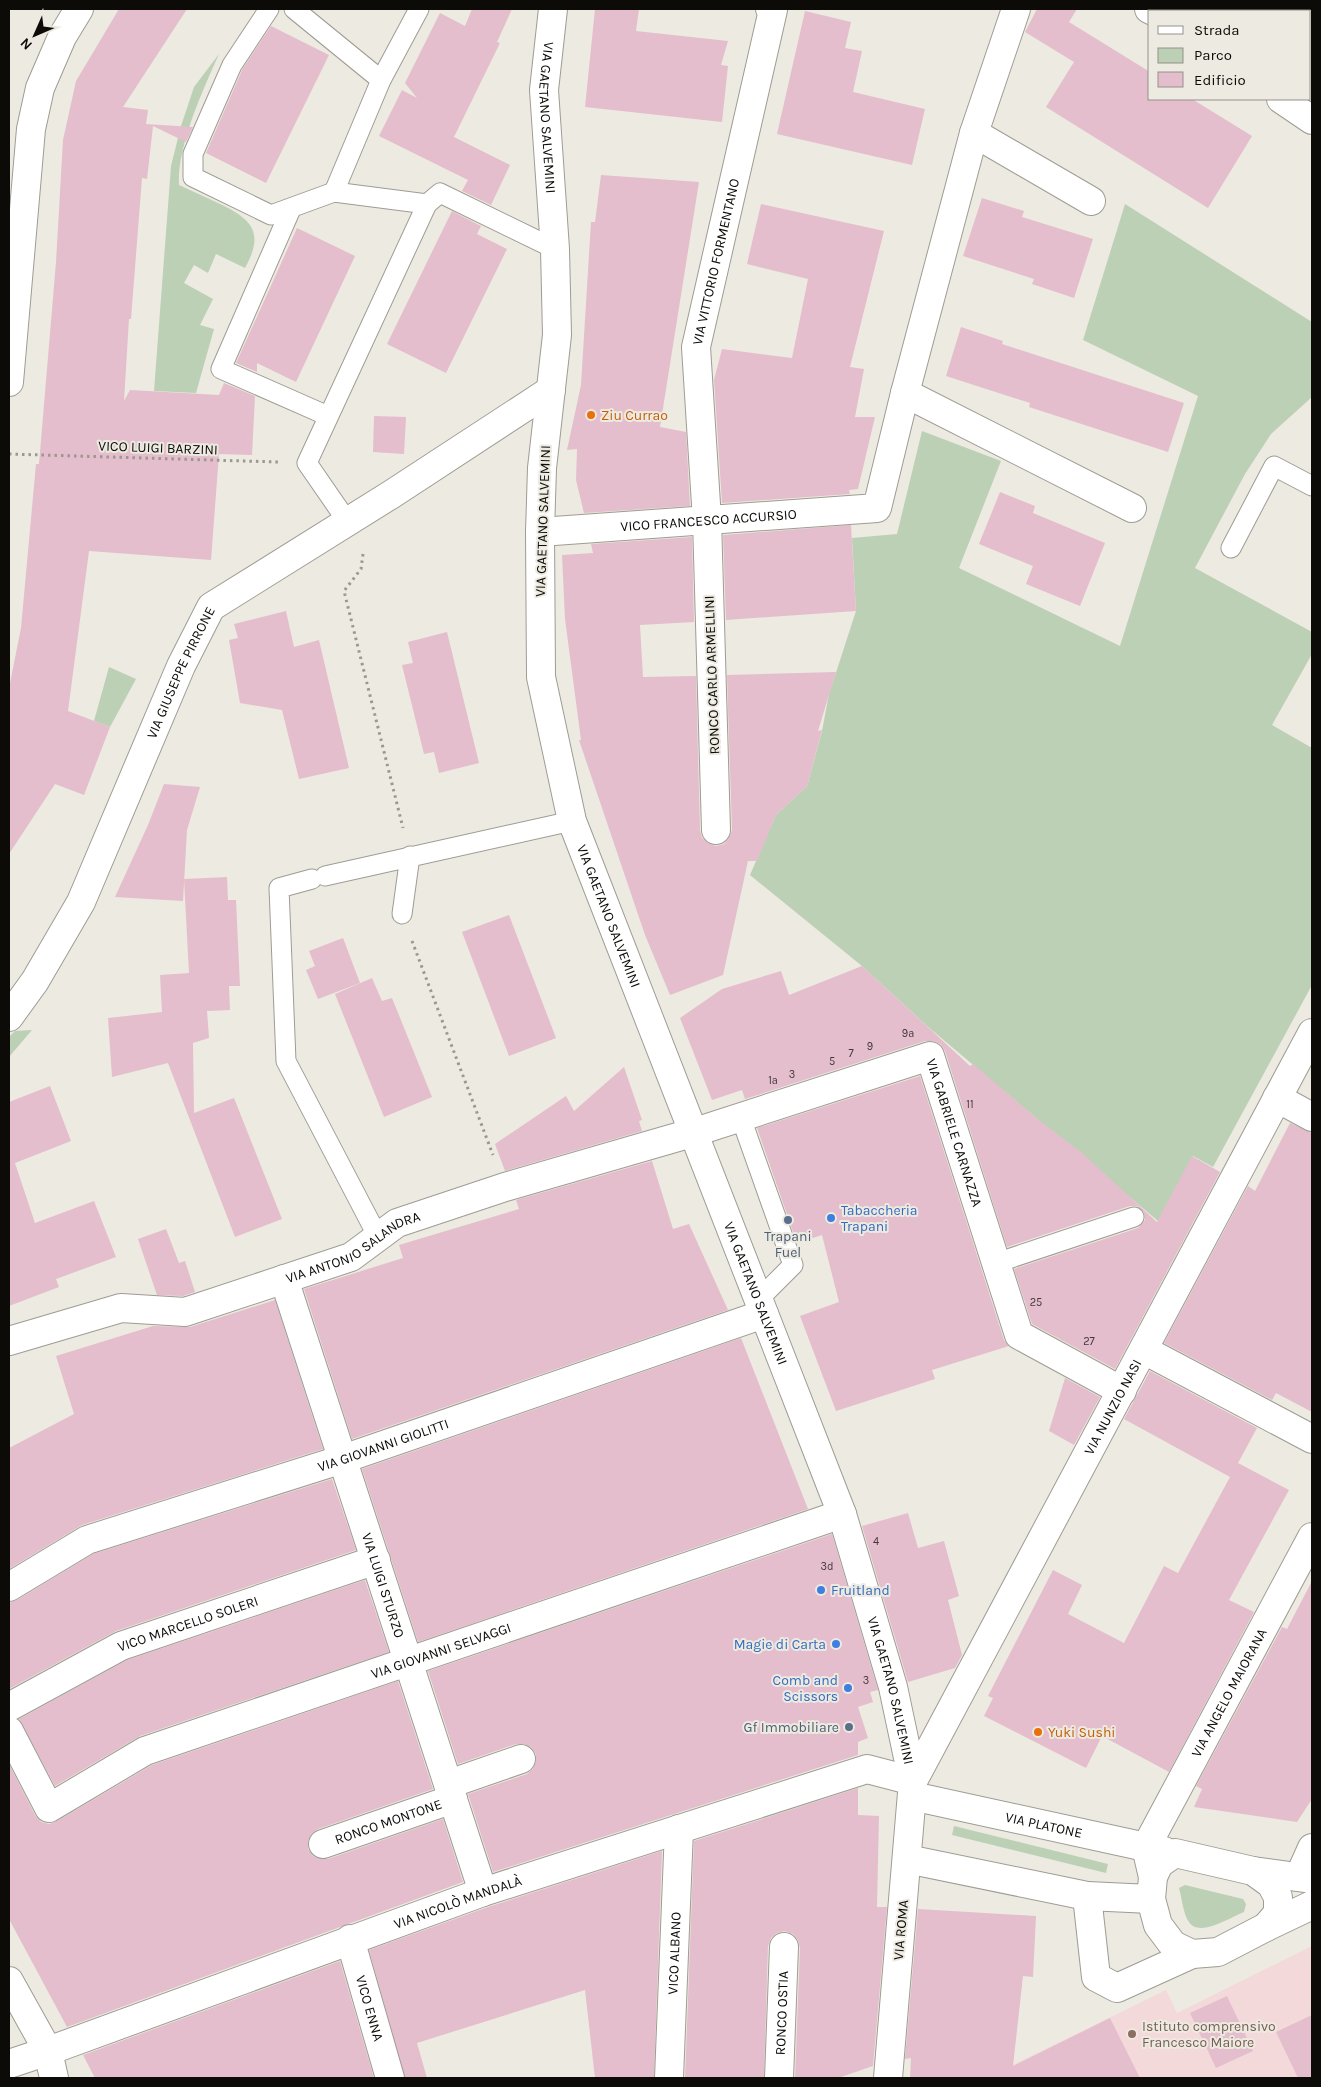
<svg xmlns="http://www.w3.org/2000/svg" width="1321" height="2087" font-family="Karla,sans-serif">
	<style>
		.education { fill: #f4d9db }
		.green { fill: #bcd0b5 }
		.building { fill: #e4becc }
		.lines { fill: none; stroke-linecap: round; stroke-linejoin: round }
		.lane-casing { stroke: #9e9c93; stroke-width: 21 }
		.street-casing { stroke: #9e9c93; stroke-width: 30 }
		.secondary-casing { stroke: #9e9c93; stroke-width: 30 }
		.path { stroke: #9b9892; stroke-width: 3; stroke-dasharray: 2.5 4; stroke-linecap: butt }
		.lane { stroke: #fff; stroke-width: 19 }
		.street { stroke: #fff; stroke-width: 28 }
		.secondary { stroke: #fff; stroke-width: 28 }
		.food-dot { fill: #e8710a; stroke: #edeae1; stroke-width: 2 }
		.shop-dot { fill: #3f7fe0; stroke: #edeae1; stroke-width: 2 }
		.service-dot { fill: #5c6f8a; stroke: #edeae1; stroke-width: 2 }
		.education-dot { fill: #8d6e63; stroke: #edeae1; stroke-width: 2 }
		.labels { text-anchor: middle; dominant-baseline: central; stroke-width: 4; stroke-linejoin: round; paint-order: stroke }
		.number-label { font-size: 11px; fill: #423839 }
		.street-label { font-size: 14px; fill: #0c0b08; stroke: #edeae1 }
		.food-label { font-size: 14px; fill: #c56008; stroke: #edeae1; text-anchor: start }
		.shop-label { font-size: 14px; fill: #366cbe; stroke: #edeae1; text-anchor: start }
		.service-label { font-size: 14px; fill: #4e5e75; stroke: #edeae1 }
		.education-label { font-size: 14px; fill: #785e54; stroke: #edeae1; text-anchor: start }
	</style>
	<rect width="100%" height="100%" fill="#edeae1"/>
	<polygon class="education" points="1312,1946 1312,2078 986,2078 1166,1990 1177,2013"/>
	<g class="green">
		<path d="M 219,54 C 203,90 177,146 179,185 C 192,191 205,197 218,203 C 252,219 265,232 245,268 L 216,254 L 208,273 L 194,265 L 184,283 L 213,299 L 200,325 L 214,329 L 196,393 L 154,391 L 171,166 L 181,126 L 194,87 Z"/>
		<polygon points="1125,204 1312,322 1312,397 1271,434 1245,474 1195,568 1312,632 1312,654 1272,725 1312,748 1312,985 1213,1167 1193,1156 1158,1221 927,1026 862,966 750,875 776,815 807,786 822,731 829,694 856,611 852,538 897,534 922,431 1001,461 959,568 1120,646 1198,396 1083,340"/>
		<polygon points="109,667 136,679 110,727 94,721"/>
		<polygon points="32,1030 9,1057 9,1037 15,1031"/>
		<polygon points="954,1826 1108,1864 1106,1873 952,1835"/>
		<path d="M 1185,1885 L 1243,1899 L 1246,1904 L 1244,1912 C 1231,1917 1199,1938 1189,1922 C 1183,1914 1182,1898 1179,1888 Z"/>
	</g>
	<g class="building">
		<polygon points="119,9 187,9 123,107 148,110 146,124 193,127 186,142 153,126 147,179 142,178 131,319 129,319 124,401 130,390 219,395 224,383 255,396 252,455 219,454 211,560 89,551 68,711 110,727 84,795 55,784 9,854 9,688 21,628 36,464 39,464 56,262 63,140 76,81"/>
		<polygon points="472,9 512,9 497,42 500,43 454,137 510,165 491,205 462,191 468,180 379,136 402,90 417,98 405,83 440,13 465,26"/>
		<polygon points="595,9 639,9 636,31 728,41 721,65 728,66 722,122 585,107"/>
		<polygon points="1037,9 1077,9 1069,22 1150,72 1150,99 1192,99 1252,136 1208,208 1046,107 1074,62 1025,32"/>
		<polygon points="805,11 851,22 845,48 862,51 853,92 925,109 912,165 777,134"/>
		<polygon points="271,26 329,55 266,183 206,153 243,68"/>
		<polygon points="601,175 699,182 660,427 686,432 690,506 584,513 576,480 577,449 567,450 581,385 591,222 595,222"/>
		<polygon points="982,198 1024,211 1022,217 1093,239 1074,298 1032,284 1034,279 963,256"/>
		<polygon points="761,204 884,231 850,367 864,369 855,417 875,417 858,489 849,490 850,494 722,503 714,380 722,349 792,358 808,279 747,264"/>
		<polygon points="452,211 481,226 477,234 507,249 446,373 387,344"/>
		<polygon points="297,228 355,256 296,382 257,363 257,372 236,363"/>
		<polygon points="961,327 1003,341 1002,344 1184,403 1168,452 1029,407 1030,403 946,376"/>
		<polygon points="374,416 406,417 404,454 373,452"/>
		<polygon points="1000,492 1035,506 1033,513 1105,543 1080,606 1026,584 1033,566 979,544"/>
		<polygon points="851,525 856,611 726,620 723,535"/>
		<polygon points="692,537 694,622 640,625 643,677 696,676 700,830 702,838 708,843 716,846 724,844 729,838 732,830 727,675 836,672 818,731 822,730 807,786 776,815 757,861 748,861 723,975 670,995 645,935 579,740 581,740 565,619 562,555 593,553 591,544"/>
		<polygon points="286,611 294,647 319,640 349,768 299,779 282,710 240,703 229,640 238,638 234,624"/>
		<polygon points="447,632 479,763 439,773 434,752 424,754 402,665 413,663 408,642"/>
		<polygon points="164,784 200,787 187,830 183,901 115,897 148,825"/>
		<polygon points="227,877 228,900 236,900 240,986 229,986 230,1010 207,1011 209,1038 193,1043 194,1113 234,1098 282,1219 235,1237 168,1063 112,1077 108,1018 162,1012 160,975 189,973 184,879"/>
		<polygon points="509,915 556,1038 509,1056 462,932"/>
		<polygon points="343,938 360,983 318,999 306,970 315,966 309,951"/>
		<polygon points="862,966 970,1066 973,1064 1036,1118 1082,1153 1157,1222 1192,1156 1220,1172 1115,1369 1032,1324 1014,1269 1138,1228 1145,1220 1144,1213 1137,1206 1130,1206 1007,1247 945,1051 940,1044 933,1041 925,1041 745,1099 742,1090 712,1100 680,1018 722,989 781,971 789,995"/>
		<polygon points="372,978 382,1001 392,998 432,1097 384,1117 335,994"/>
		<polygon points="624,1067 642,1120 639,1121 642,1131 505,1171 495,1144 566,1096 574,1111"/>
		<polygon points="920,1076 1004,1340 1009,1346 932,1370 935,1379 836,1411 800,1316 839,1302 822,1235 797,1243 757,1128"/>
		<polygon points="50,1086 71,1141 15,1163 35,1223 94,1201 116,1257 56,1279 59,1287 9,1306 9,1102"/>
		<polygon points="1290,1123 1312,1133 1312,1412 1276,1393 1272,1400 1164,1343 1248,1186 1255,1191"/>
		<polygon points="652,1161 673,1229 689,1224 728,1310 352,1439 304,1289 403,1258 399,1245 519,1209 516,1200"/>
		<polygon points="166,1229 179,1263 185,1261 195,1292 183,1296 157,1295 138,1239"/>
		<polygon points="275,1300 323,1449 82,1525 9,1569 9,1448 74,1414 56,1356 153,1326 190,1327"/>
		<polygon points="741,1338 808,1509 418,1642 362,1469"/>
		<polygon points="1150,1371 1257,1428 1238,1463 1289,1490 1229,1600 1254,1612 1169,1772 1102,1736 1086,1768 984,1716 993,1698 988,1696 1053,1570 1082,1585 1068,1614 1124,1643 1164,1566 1178,1573 1230,1477 1124,1419"/>
		<polygon points="1065,1378 1100,1397 1074,1445 1049,1431"/>
		<polygon points="332,1479 356,1550 116,1631 9,1689 9,1603 17,1600 93,1554"/>
		<polygon points="908,1513 918,1548 944,1541 959,1596 948,1600 962,1655 955,1668 908,1682 862,1526"/>
		<polygon points="832,1534 878,1690 870,1692 873,1702 858,1707 868,1738 858,1742 858,1755 493,1872 468,1794 527,1774 533,1769 536,1761 536,1754 531,1747 523,1744 516,1744 458,1764 428,1671"/>
		<polygon points="365,1580 389,1652 140,1736 55,1786 19,1719 127,1660"/>
		<polygon points="1312,1581 1312,1799 1297,1822 1194,1807 1202,1789 1196,1786 1282,1627 1287,1629"/>
		<polygon points="398,1681 433,1789 318,1829 311,1834 308,1842 308,1849 313,1856 321,1859 328,1859 443,1819 463,1882 67,2027 9,1919 9,1764 35,1815 41,1822 49,1824 57,1821 152,1765"/>
		<polygon points="858,1788 858,1815 879,1816 877,1907 887,1907 873,2066 838,2078 795,2078 800,1948 798,1940 793,1934 784,1931 777,1933 771,1938 768,1946 764,2078 685,2078 694,1841"/>
		<polygon points="662,1851 654,2078 595,2078 585,1990 417,2043 427,2078 405,2078 369,1950 488,1907"/>
		<polygon points="918,1909 1036,1916 1033,1977 1023,1976 1013,2066 1110,2018 1140,2078 910,2078 911,2058 905,2059"/>
		<polygon points="340,1961 374,2078 95,2078 83,2055"/>
		<polygon points="1227,1996 1253,2051 1216,2068 1190,2013"/>
		<polygon points="1312,2015 1312,2078 1298,2078 1276,2032"/>
	</g>
	<g class="lines">
		<g class="lane-casing">
			<g id="lane">
				<polyline points="269,9 232,65 193,154 193,177 271,215 334,192 427,204"/>
				<polyline points="294,9 381,80"/>
				<polyline points="334,192 381,80 419,9"/>
				<polyline points="291,209 221,369 328,416"/>
				<polyline points="347,521 307,463 427,204 440,193 555,249"/>
				<polyline points="1231,548 1274,466 1312,486"/>
				<polyline points="325,876 572,821"/>
				<polyline points="312,879 279,888 286,1061 378,1237"/>
				<polyline points="402,914 410,856"/>
				<polyline points="741,1118 793,1265 759,1299"/>
				<polyline points="996,1263 1134,1217"/>
			</g>
		</g>
		<g class="street-casing">
			<g id="street">
				<polyline points="1149,9 1153,11"/>
				<polyline points="1281,99 1312,120"/>
				<polyline points="974,133 1091,201"/>
				<polyline points="905,393 1132,508"/>
				<path id="s1" d="M 540,532 L 877,508 L 905,393 L 974,133 L 1016,9"/>
				<path id="s2" d="M 716,830 L 707,520 L 696,347 L 773,10 L 770,9"/>
				<path id="s3" d="M 9,1017 L 35,981 L 81,902 L 181,666 L 211,607 L 392,494 L 551,390"/>
				<polyline points="1277,1098 1312,1117"/>
				<path id="s4" d="M 284,1279 L 483,1892"/>
				<path id="s5" d="M 9,1341 L 121,1308 L 185,1312 L 351,1257 L 397,1223 L 505,1187 L 695,1132 L 930,1056 L 1019,1335 L 1122,1391"/>
				<polyline points="1144,1350 1312,1439"/>
				<path id="s6" d="M 9,1587 L 87,1540 L 343,1459 L 764,1314"/>
				<path id="s7" d="M 9,1707 L 121,1646 L 376,1560"/>
				<path id="s8" d="M 9,1731 L 49,1808 L 145,1751 L 842,1514"/>
				<path id="s9" d="M 913,1781 L 1312,1033"/>
				<polyline points="449,1784 521,1759"/>
				<path id="s10" d="M 912,1796 L 1164,1851"/>
				<path id="s11" d="M 323,1844 L 453,1799"/>
				<polygon points="1175,1853 1253,1871 1271,1884 1278,1897 1278,1913 1266,1927 1218,1952 1192,1954 1173,1945 1158,1925 1151,1899 1153,1877 1159,1864"/>
				<polyline points="907,1859 1087,1896 1151,1899"/>
				<polyline points="1253,1871 1312,1879"/>
				<path id="s12" d="M 1153,1877 L 1146,1847 L 1312,1537"/>
				<polyline points="1299,1877 1312,1848"/>
				<polyline points="1087,1896 1096,1977 1117,1988 1192,1954"/>
				<polyline points="1266,1927 1312,1905"/>
				<path id="s13" d="M 350,1939 L 390,2078"/>
				<polyline points="9,2064 48,2051"/>
				<path id="s14" d="M 669,2078 L 679,1829"/>
				<path id="s15" d="M 779,2078 L 784,1947"/>
			</g>
		</g>
		<g class="secondary-casing">
			<g id="secondary">
				<path id="s16" d="M 553,9 L 544,90 L 555,249 L 557,335 L 542,468 L 540,532 L 541,677 L 572,821 L 842,1514 L 893,1687 L 913,1781 L 888,2078"/>
				<polyline points="9,382 31,129 40,88 62,37 79,9"/>
				<polyline points="9,1981 48,2051 54,2078"/>
				<path id="s17" d="M 48,2051 L 483,1892 L 867,1769 L 913,1781"/>
			</g>
		</g>
		<g class="path">
			<polyline points="9,454 278,462"/>
			<polyline points="363,554 361,569 344,591 403,828"/>
			<polyline points="412,941 493,1155"/>
		</g>
		<use href="#lane" class="lane"/>
		<use href="#street" class="street"/>
		<use href="#secondary" class="secondary"/>
	</g>
	<g class="food-dot">
		<circle cx="591" cy="415" r="5"/>
		<circle cx="1038" cy="1732" r="5"/>
	</g>
	<g class="shop-dot">
		<circle cx="831" cy="1218" r="5"/>
		<circle cx="821" cy="1590" r="5"/>
		<circle cx="836" cy="1644" r="5"/>
		<circle cx="848" cy="1688" r="5"/>
	</g>
	<g class="service-dot">
		<circle cx="788" cy="1220" r="5"/>
		<circle cx="849" cy="1727" r="5"/>
	</g>
	<circle class="education-dot" cx="1132" cy="2034" r="5"/>
	<g class="labels">
		<g class="number-label">
			<text x="908" y="1033">9a</text>
			<text x="870" y="1046">9</text>
			<text x="851" y="1053">7</text>
			<text x="832" y="1061">5</text>
			<text x="792" y="1074">3</text>
			<text x="773" y="1080">1a</text>
			<text x="970" y="1104">11</text>
			<text x="1036" y="1302">25</text>
			<text x="1089" y="1341">27</text>
			<text x="876" y="1541">4</text>
			<text x="827" y="1566">3d</text>
			<text x="866" y="1680">3</text>
		</g>
		<g class="street-label">
			<text stroke="none"><textPath href="#s16" startOffset="109">VIA GAETANO SALVEMINI</textPath></text>
			<text stroke="none"><textPath href="#s2" startOffset="571">VIA VITTORIO FORMENTANO</textPath></text>
			<text transform="translate(158 448) rotate(2)">VICO LUIGI BARZINI</text>
			<text stroke="none"><textPath href="#s1" startOffset="169">VICO FRANCESCO ACCURSIO</textPath></text>
			<text transform="translate(543 521) rotate(-88)">VIA GAETANO SALVEMINI</text>
			<text stroke="none"><textPath href="#s3" startOffset="386">VIA GIUSEPPE PIRRONE</textPath></text>
			<text transform="translate(712 675) rotate(-92)">RONCO CARLO ARMELLINI</text>
			<text stroke="none"><textPath href="#s16" startOffset="919">VIA GAETANO SALVEMINI</textPath></text>
			<text stroke="none"><textPath href="#s5" startOffset="1052">VIA GABRIELE CARNAZZA</textPath></text>
			<text stroke="none"><textPath href="#s5" startOffset="362">VIA ANTONIO SALANDRA</textPath></text>
			<text stroke="none"><textPath href="#s16" startOffset="1324">VIA GAETANO SALVEMINI</textPath></text>
			<text stroke="none"><textPath href="#s9" startOffset="424">VIA NUNZIO NASI</textPath></text>
			<text stroke="none"><textPath href="#s6" startOffset="402">VIA GIOVANNI GIOLITTI</textPath></text>
			<text stroke="none"><textPath href="#s4" startOffset="322">VIA LUIGI STURZO</textPath></text>
			<text stroke="none"><textPath href="#s7" startOffset="198">VICO MARCELLO SOLERI</textPath></text>
			<text stroke="none"><textPath href="#s8" startOffset="511">VIA GIOVANNI SELVAGGI</textPath></text>
			<text stroke="none"><textPath href="#s16" startOffset="1744">VIA GAETANO SALVEMINI</textPath></text>
			<text stroke="none"><textPath href="#s12" startOffset="206">VIA ANGELO MAIORANA</textPath></text>
			<text stroke="none"><textPath href="#s11" startOffset="69">RONCO MONTONE</textPath></text>
			<text stroke="none"><textPath href="#s10" startOffset="135">VIA PLATONE</textPath></text>
			<text stroke="none"><textPath href="#s17" startOffset="436">VIA NICOLÒ MANDALÀ</textPath></text>
			<text transform="translate(901 1930) rotate(-85)">VIA ROMA</text>
			<text stroke="none"><textPath href="#s14" startOffset="125">VICO ALBANO</textPath></text>
			<text stroke="none"><textPath href="#s13" startOffset="72">VICO ENNA</textPath></text>
			<text stroke="none"><textPath href="#s15" startOffset="65">RONCO OSTIA</textPath></text>
		</g>
		<g class="food-label">
			<text x="601" y="415">Ziu Currao</text>
			<text x="1048" y="1732">Yuki Sushi</text>
		</g>
		<g class="shop-label">
			<text x="841" y="1210">Tabaccheria<tspan x="841" dy="16">Trapani</tspan></text>
			<text x="831" y="1590">Fruitland</text>
			<text x="826" y="1644" text-anchor="end">Magie di Carta</text>
			<text x="838" y="1680" text-anchor="end">Comb and<tspan x="838" dy="16">Scissors</tspan></text>
		</g>
		<g class="service-label">
			<text x="788" y="1236">Trapani<tspan x="788" dy="16">Fuel</tspan></text>
			<text x="839" y="1727" text-anchor="end">Gf Immobiliare</text>
		</g>
		<g class="education-label">
			<text x="1142" y="2026">Istituto comprensivo<tspan x="1142" dy="16">Francesco Maiore</tspan></text>
		</g>
	</g>
	<rect width="1321" height="2087" fill="none" stroke="#0c0b08" stroke-width="20"/>
	<rect x="1148" y="10" width="162" height="90" fill="#edeae1" stroke="#93918a"/>
	<rect x="1158" y="26" width="25" height="8" fill="#ffffff" stroke="#93918a"/>
	<text x="1194" y="35" font-size="15" fill="#0c0b08">Strada</text>
	<rect x="1158" y="48" width="25" height="15" fill="#bcd0b5" stroke="#93918a"/>
	<text x="1194" y="60" font-size="15" fill="#0c0b08">Parco</text>
	<rect x="1158" y="72" width="25" height="15" fill="#e4becc" stroke="#93918a"/>
	<text x="1194" y="85" font-size="15" fill="#0c0b08">Edificio</text>
	<g transform="translate(35 35) rotate(225)" stroke="#edeae1" stroke-width="4" paint-order="stroke">
	<path d="M0-4L9 19L0 12L-9 19Z" fill="#0c0b08"/>
	<text y="-8" font-size="14" font-weight="bold" text-anchor="middle" fill="#0c0b08">N</text>
	</g>
</svg>
